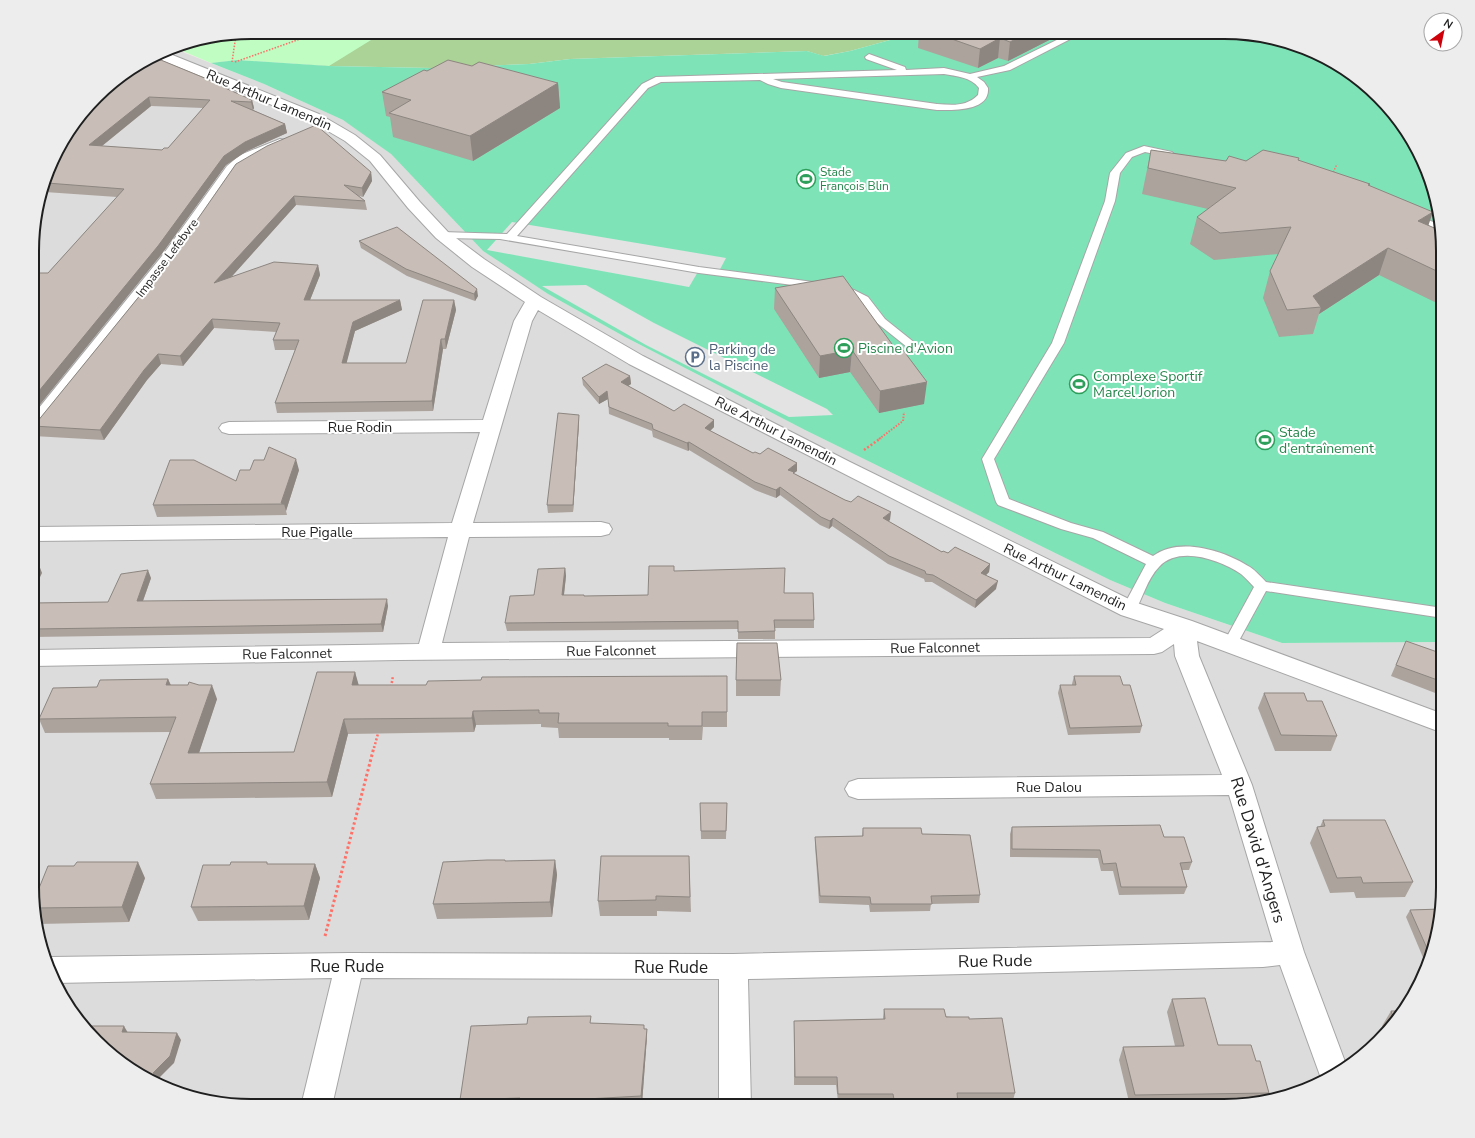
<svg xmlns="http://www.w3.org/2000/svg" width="1475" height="1138" font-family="'Nunito Sans',sans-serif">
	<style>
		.residential { fill: #dddcdc }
		.forest { fill: #abd297 }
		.park { fill: #bffdc2 }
		.pitch { fill: #7ee4b8 }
		.parking { fill: #e3e3e3 }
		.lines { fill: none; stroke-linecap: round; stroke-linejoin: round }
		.service-casing { stroke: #a6a6a6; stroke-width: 2 }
		.minor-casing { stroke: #a6a6a6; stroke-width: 2 }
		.path-far3 { stroke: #ff7067; stroke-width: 1.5; stroke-dasharray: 1.5 1.5; stroke-linecap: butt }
		.path-far2 { stroke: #ff7067; stroke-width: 2; stroke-dasharray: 1.5 1.5; stroke-linecap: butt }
		.path-far1 { stroke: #ff7067; stroke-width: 2.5; stroke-dasharray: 2 2; stroke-linecap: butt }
		.path { stroke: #ff7067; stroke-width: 3; stroke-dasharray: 2.5 2.5; stroke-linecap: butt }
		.service { fill: #fff; fill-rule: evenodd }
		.minor { fill: #fff; fill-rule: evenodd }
		.wall { fill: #aca39d; fill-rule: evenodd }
		.shaded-wall { fill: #8c8580 }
		.building { fill: #c8beb7; stroke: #8c8580; fill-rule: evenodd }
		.labels { text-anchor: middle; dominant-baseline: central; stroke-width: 4; stroke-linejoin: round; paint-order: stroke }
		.far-leisure-label { font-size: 12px; fill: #27864d; stroke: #fff; text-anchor: start }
		.far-street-label { font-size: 12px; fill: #1f1f1f; stroke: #fff }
		.street-label { font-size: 14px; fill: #1f1f1f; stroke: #fff }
		.leisure-label { font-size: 14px; fill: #27864d; stroke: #fff; text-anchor: start }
		.service-label { font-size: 14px; fill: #4e5e75; stroke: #fff; text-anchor: start }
		.near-street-label { font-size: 17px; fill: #1f1f1f; stroke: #fff }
		.rim { fill: none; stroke: #1f1f1f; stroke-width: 2 }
	</style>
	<rect width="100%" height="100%" fill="#f0ece5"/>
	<polygon class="residential" points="183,43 179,47 180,50 185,53 264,84 343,120 355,127 391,154 483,251 548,294 625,337 805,430 1110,580 1165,603 1282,643 1443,642 1443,902 1426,971 1388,1032 1357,1061 1308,1089 1224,1106 237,1106 167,1089 106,1051 54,984 32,902 34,222 61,142 107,86"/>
	<polygon class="forest" points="254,32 919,32 850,51 823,56 807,51 570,59 529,64 432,68 329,66 257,60 251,39"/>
	<polygon class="park" points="251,32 384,32 329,66 237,60 211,63 180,50 179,47 183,43"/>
	<polygon class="pitch" points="919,32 1238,32 1308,49 1369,87 1398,118 1426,167 1443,251 1443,642 1282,643 1165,603 1110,580 805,430 625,337 548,294 483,251 391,154 343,120 264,84 211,63 237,60 329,66 432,68 529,64 570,59 807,51 824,56 850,51"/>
	<g class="parking">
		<polygon points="512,222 726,258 718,273 699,270 689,287 487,250"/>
		<polygon points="586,285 654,323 827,409 833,415 789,417 646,345 542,286"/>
	</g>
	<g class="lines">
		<g class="service-casing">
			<g id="service">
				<path d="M 1073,32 L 1084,32 L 1010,70 L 977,77 L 984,82 L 988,88 C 990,112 952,110 937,110 L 781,88 L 768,84 L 760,80 L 661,82 L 648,88 L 517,236 L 699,267 L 836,285 L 854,290 L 868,297 L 885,319 L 920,347 L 922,349 L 920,351 L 912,351 L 877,323 L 860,301 L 846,294 L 831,290 L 699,273 L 500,239 L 442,238 L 437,235 L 442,232 L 507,234 L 642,84 L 656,77 L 897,70 L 866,59 L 865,57 L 869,54 L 905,67 L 906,70 L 944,68 L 970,74 L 1004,66 ZM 944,74 C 956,76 971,77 979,88 L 978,95 C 966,107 952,105 937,104 L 782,82 L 773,79 Z"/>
				<path d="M 1144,146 L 1172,152 L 1174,154 L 1169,157 L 1145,152 L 1132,157 L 1120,173 L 1115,201 L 1064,343 L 994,459 L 1009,499 L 1071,523 L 1103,532 L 1153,556 C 1180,536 1225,551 1250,567 C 1256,571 1261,577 1266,582 L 1443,608 L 1443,618 L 1266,591 L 1235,648 L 1230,649 L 1225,648 L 1223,644 L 1254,587 C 1250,583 1246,578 1241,574 C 1220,560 1179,545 1159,567 C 1147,579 1143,598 1134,613 L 1129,614 L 1124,613 L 1122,609 L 1146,564 L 1093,538 L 1061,529 L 998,505 L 996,502 L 982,459 L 1052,343 L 1105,201 L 1110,173 L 1126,153 Z"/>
				<polygon points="1411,213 1438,224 1439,231 1407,218 1406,216 1407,214"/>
			</g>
		</g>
		<g class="minor-casing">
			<g id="minor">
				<path d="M 165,52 L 319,114 L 355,135 L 380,155 L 420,202 L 448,232 L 484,259 L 541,297 L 643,356 L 850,462 L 1137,603 L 1192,621 L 1443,714 L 1443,733 L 1197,641 L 1199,656 L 1252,785 L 1304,952 L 1347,1067 L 1322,1081 L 1280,965 L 1263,967 L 748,979 L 751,1106 L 719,1106 L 719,979 L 361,978 L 332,1106 L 301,1106 L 332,978 L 54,983 L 48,959 L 51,957 L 350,953 L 733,954 L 1273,942 L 1229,795 L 858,799 L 849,796 L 845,789 L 849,782 L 858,779 L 1222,775 L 1175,656 L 1174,644 L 1162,652 L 1154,654 L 400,660 L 33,666 L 33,650 L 419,644 L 448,537 L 33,541 L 33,527 L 452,523 L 480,432 L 229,434 L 222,432 L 219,428 L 222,424 L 229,422 L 483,420 L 514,321 L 525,302 L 472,267 L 436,238 L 408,208 L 370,161 L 345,141 L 309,120 L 156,58 ZM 538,310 L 629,364 L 1121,615 L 1164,629 L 1150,638 L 442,643 L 469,537 L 601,536 L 609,534 L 612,529 L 609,524 L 601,522 L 473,523 L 532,321 Z"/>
				<polygon points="280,139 285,140 287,143 285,146 250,161 237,172 174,264 40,431 33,433 34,414 162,256 227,166 240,155"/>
			</g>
		</g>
		<g class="path-far3">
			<polyline points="232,62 236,35"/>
			<polyline points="235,62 320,32"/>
			<polyline points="1332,175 1337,164"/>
		</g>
		<polyline class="path-far2" points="879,439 903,421 904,412"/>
		<g class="path-far1">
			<polyline points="864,450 881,438"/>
			<polyline points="391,687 393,676"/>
			<polyline points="374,748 379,730"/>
		</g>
		<polyline class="path" points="325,936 374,747"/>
		<use href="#service" class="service"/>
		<use href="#minor" class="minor"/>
	</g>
	<g class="wall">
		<polygon points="919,32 1065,32 1008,61 998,58 978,68 918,48"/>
		<polygon points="472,66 558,83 560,108 473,161 393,137 390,117 386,116 382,92 427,71"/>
		<path d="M 107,86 L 224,86 L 225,88 L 252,100 L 254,108 L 253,110 L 285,124 L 287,133 L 247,151 L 226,165 L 161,255 L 48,273 L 117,197 L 45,192 L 43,194 L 61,142 ZM 151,106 L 203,108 L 168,148 L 162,150 L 102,146 Z"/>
		<polygon points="1151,150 1226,161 1246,161 1299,158 1299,161 1370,184 1370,186 1429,225 1443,251 1443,306 1379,275 1319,314 1313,334 1279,337 1263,298 1270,271 1278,254 1214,260 1190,244 1197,217 1208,209 1142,194"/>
		<polygon points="236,164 371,172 372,181 363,197 359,196 365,201 367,210 296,205 231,277 318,265 320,275 310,300 400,300 402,310 355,331 346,363 406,363 454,300 456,310 446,349 443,349 433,411 277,413 275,403 295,350 275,350 273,340 276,332 214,328 183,366 161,364 147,380 104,440 33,436 33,423 37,422 172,256"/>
		<polygon points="359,241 478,296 475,301 407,276 361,248"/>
		<polygon points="775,288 924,404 879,413 850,372 819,378 774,309"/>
		<polygon points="630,376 631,384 628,386 674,411 714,420 714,427 710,431 753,453 797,463 797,471 794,473 794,474 845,500 890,520 888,521 942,552 948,553 990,564 989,572 986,575 996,589 975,608 932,582 925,582 924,579 888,564 832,526 829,529 820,525 780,495 776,498 755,490 689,450 688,451 653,437 652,431 609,414 608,399 599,404 583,385 582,378"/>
		<polygon points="579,423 573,512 548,513 547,505"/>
		<polygon points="299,470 286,511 287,515 157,517 153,505 236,481"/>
		<polygon points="565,568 566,576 564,595 584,596 648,595 675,571 784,593 814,620 814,628 775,628 775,639 738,639 738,629 507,631 505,623 534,595"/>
		<polygon points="151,578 143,601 388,606 383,632 33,637 33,603 108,602"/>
		<polygon points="1441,633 1443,633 1443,696 1391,676 1406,641 1441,654 1436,645"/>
		<polygon points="355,672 358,685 426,685 727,676 727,727 703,727 702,740 669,740 669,738 559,738 558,728 541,727 541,724 476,725 474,732 348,734 332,797 156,799 150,784 170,732 45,733 39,719 97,687 168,679 171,685 217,699 199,753 294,752"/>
		<polygon points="1074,676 1123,685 1142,726 1140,733 1068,735 1058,693 1060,685 1072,685 1072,684"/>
		<polygon points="736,680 781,680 780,696 736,696"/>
		<polygon points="1264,693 1307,701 1337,736 1331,751 1275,751 1258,708"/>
		<polygon points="700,803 727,803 726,839 701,839"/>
		<polygon points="1323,820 1413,882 1405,897 1356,898 1354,892 1330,893 1310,843 1317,827 1320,827"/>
		<polygon points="1012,827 1164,837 1192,862 1189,870 1182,870 1187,887 1184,894 1119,895 1113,871 1101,871 1098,858 1010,857 1010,834"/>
		<polygon points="863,828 922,834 980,895 979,903 931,904 930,911 870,912 869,905 819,903 815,845 815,837 862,836"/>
		<polygon points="689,856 691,912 657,911 657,916 600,916 598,901"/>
		<polygon points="555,860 557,875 552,917 437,919 433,904 505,861"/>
		<polygon points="268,864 315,864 320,878 309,920 198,921 191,907"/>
		<polygon points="145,878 129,922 39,924 38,922 33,903"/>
		<polygon points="1441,909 1427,967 1406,917 1410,910"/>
		<polygon points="1172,999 1218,1045 1256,1061 1269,1093 1267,1097 1224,1106 1130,1106 1119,1060 1123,1047 1175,1046 1167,1012"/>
		<polygon points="884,1009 969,1019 1015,1093 1013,1100 958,1100 957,1106 893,1106 892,1101 838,1101 836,1085 794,1085 794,1021 883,1019 883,1017"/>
		<polygon points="1391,1011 1401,1011 1388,1032 1385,1034 1382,1026"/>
		<polygon points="592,1023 647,1029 647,1036 642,1104 602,1106 462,1106 460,1100"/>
	</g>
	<g class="shaded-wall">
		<polygon points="1029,32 1065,32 1008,61 1010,42"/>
		<polygon points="1000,38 998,58 978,68 980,49"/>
		<polygon points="558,83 560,108 473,161 470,136"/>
		<polygon points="149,97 151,106 92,154 89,145"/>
		<polygon points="252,100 254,108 253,110 251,102"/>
		<polygon points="285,124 287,133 247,151 226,165 161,255 34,412 34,397 224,156 245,142"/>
		<polygon points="371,172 372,181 363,197 362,188"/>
		<polygon points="294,196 296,205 217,293 214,283"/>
		<polygon points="1433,212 1424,238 1418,221"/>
		<polygon points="1388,248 1379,275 1319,314 1321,307 1313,296"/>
		<polygon points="318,265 320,275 306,310 304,300"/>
		<polygon points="477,289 478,296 475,301 474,294"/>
		<polygon points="400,300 402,310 355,331 344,373 342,363 353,322"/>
		<polygon points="454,300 456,310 446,349 445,339"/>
		<polygon points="212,319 214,328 183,366 180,356"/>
		<polygon points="441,339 443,349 433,411 432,401"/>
		<polygon points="852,350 850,372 819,378 820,356"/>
		<polygon points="158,354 161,364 147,380 104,440 100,430 144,370"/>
		<polygon points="630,376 631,384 622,390 621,382"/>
		<polygon points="927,382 924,404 879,413 880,391"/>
		<polygon points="607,391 608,399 599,404 599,397"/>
		<polygon points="579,415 579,423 573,512 573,505"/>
		<polygon points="714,420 714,427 705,436 705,428"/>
		<polygon points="689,442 689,450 688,451 687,443"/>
		<polygon points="296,459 299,470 286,511 284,504 281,503"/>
		<polygon points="797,463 797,471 794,473 794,480 788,470"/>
		<polygon points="780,487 780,495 776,498 776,490"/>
		<polygon points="891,512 890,520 883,526 883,518"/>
		<polygon points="833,518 832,526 829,529 830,521"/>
		<polygon points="990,564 989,572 980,581 981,573"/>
		<polygon points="39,565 42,573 33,592 33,577"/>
		<polygon points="565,568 566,576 563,602 562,595"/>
		<polygon points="148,570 151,578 140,609 137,601"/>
		<polygon points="998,581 996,589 975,608 976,600"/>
		<polygon points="387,599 388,606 383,632 381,624"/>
		<polygon points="355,672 359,686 352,685"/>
		<polygon points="33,673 38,685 33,696"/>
		<polygon points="168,679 174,693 166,685"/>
		<polygon points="212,685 217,699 194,768 188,753"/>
		<polygon points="473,711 476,725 474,732 472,718"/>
		<polygon points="344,719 348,734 332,797 327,782"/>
		<polygon points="555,860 557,875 552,917 550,902"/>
		<polygon points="138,862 145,878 129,922 122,907"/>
		<polygon points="315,864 320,878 309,920 304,906"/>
		<polygon points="124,1026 128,1033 122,1032"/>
		<polygon points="647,1029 647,1036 642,1104 641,1096"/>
		<polygon points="177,1033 181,1040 174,1063 157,1080 153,1073"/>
		<polygon points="164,1082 168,1089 163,1087"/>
	</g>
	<g class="building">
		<polygon points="932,32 1029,32 1010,42 1000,38 980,49"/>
		<path d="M 156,58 L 224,86 L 223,87 L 252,100 L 251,102 L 231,101 L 285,124 L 245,142 L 224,156 L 158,246 L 34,397 L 34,273 L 48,273 L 124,189 L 47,183 L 61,142 L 107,86 ZM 149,97 L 210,100 L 168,148 L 164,148 L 162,150 L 89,145 Z"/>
		<polygon points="448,60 472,66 479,62 558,83 470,136 389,113 411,100 382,92 424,70 427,71"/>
		<polygon points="316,125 371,172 362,188 344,185 365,201 294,196 214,283 274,262 318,265 304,300 400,300 353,322 342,363 406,363 423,300 454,300 445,339 441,339 432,401 275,403 299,340 273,340 280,323 212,319 180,356 158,354 144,370 100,430 33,426 33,423 37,422 172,256 236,164 267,146"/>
		<polygon points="1151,150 1226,161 1229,156 1246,161 1263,150 1299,158 1298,160 1370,184 1368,185 1433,212 1418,221 1439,230 1443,251 1443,274 1388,248 1313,296 1321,307 1287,310 1270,271 1291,227 1220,233 1197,217 1236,188 1148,168"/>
		<polygon points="397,227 477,289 474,294 406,269 359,241"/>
		<polygon points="843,276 897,351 903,350 927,382 880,391 852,350 820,356 775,288"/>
		<polygon points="606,364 630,376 621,382 674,411 684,404 714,420 705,428 753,453 755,452 760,454 768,448 797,463 788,470 794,472 793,473 845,500 851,502 858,496 891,512 883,518 942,552 943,551 948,553 955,547 990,564 981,573 998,581 976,600 933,575 926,574 925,571 889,556 833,518 830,521 821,517 780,487 776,490 755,482 689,442 687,443 653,429 652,424 609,407 607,391 599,397 582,378"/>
		<polygon points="558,413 579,415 573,505 547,505"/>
		<polygon points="269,447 296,459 281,503 284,504 153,505 170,460 194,460 236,481 240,470 250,470 254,460 264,460"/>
		<polygon points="33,563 39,565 33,577"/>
		<polygon points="649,566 674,566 674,571 785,568 784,593 813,593 814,620 774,620 775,631 738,632 738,621 505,623 510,596 534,595 538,569 565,568 562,595 584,595 584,596 648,595"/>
		<polygon points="148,570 137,601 387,599 381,624 33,629 33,603 108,602 121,574"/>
		<polygon points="1406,641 1443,654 1443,682 1396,665"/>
		<polygon points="737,643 777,643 781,680 736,680"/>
		<polygon points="317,672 355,672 352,685 426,685 428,681 481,680 482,677 727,676 727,712 702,712 702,726 668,726 668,723 558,723 559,713 539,713 539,710 473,711 472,718 344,719 327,782 150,784 176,717 39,719 53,688 97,687 100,680 168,679 166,685 188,685 189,682 199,685 212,685 188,753 294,752"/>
		<polygon points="1074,676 1120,676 1123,685 1130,685 1142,726 1070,728 1060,685 1076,685"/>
		<polygon points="1264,693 1304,693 1307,701 1322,701 1337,736 1281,735"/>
		<polygon points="700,803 727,803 726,831 701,831"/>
		<polygon points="1323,820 1385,820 1413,882 1363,883 1361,877 1337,878 1317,827 1325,826"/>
		<polygon points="1160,825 1164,837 1184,837 1192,862 1180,863 1187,887 1121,887 1116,863 1103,864 1100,850 1012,849 1012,827"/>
		<polygon points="863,828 921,828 922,834 970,835 980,895 931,896 932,904 871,904 870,897 820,896 815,837 863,836"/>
		<polygon points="601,856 689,856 690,897 656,896 656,900 598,901"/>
		<polygon points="487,860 505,860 505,861 555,860 550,902 433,904 443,862"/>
		<polygon points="77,862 138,862 122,907 34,908 33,903 48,866 74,866"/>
		<polygon points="231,862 267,862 267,864 315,864 304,906 191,907 203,865 230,865"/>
		<polygon points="1441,909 1430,955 1410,910"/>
		<polygon points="1205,998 1218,1045 1251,1045 1256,1061 1260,1061 1269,1093 1135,1095 1123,1047 1184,1046 1172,999"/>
		<polygon points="884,1009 944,1009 946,1017 969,1017 969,1019 1002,1018 1015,1093 957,1093 958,1104 895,1105 893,1094 838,1094 837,1077 795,1077 794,1021 885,1019"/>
		<polygon points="1391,1011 1401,1011 1395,1022"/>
		<polygon points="591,1016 590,1023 644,1025 644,1029 647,1029 641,1096 586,1099 585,1106 519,1106 520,1098 460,1100 471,1026 527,1024 528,1017"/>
		<polygon points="87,1026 124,1026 122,1032 177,1033 170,1056 153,1073 164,1082 163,1087 106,1052"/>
	</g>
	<defs>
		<g id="stadium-ring" transform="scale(1)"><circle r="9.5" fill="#fff" stroke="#2e9e5b" stroke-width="1.5"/><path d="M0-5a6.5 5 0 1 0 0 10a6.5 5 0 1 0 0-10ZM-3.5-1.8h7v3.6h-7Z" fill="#2e9e5b"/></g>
		<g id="parking-ring" transform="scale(1)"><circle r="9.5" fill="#fff" stroke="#5c6f8a" stroke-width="1.5"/><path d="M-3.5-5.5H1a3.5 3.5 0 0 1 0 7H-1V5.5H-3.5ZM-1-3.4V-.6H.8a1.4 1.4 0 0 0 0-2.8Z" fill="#5c6f8a"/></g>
	</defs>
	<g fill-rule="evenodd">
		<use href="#stadium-ring" x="806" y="179"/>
		<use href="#stadium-ring" x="844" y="348"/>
		<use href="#parking-ring" x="695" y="357"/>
		<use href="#stadium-ring" x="1079" y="384"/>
		<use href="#stadium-ring" x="1265" y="440"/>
	</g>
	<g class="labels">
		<g class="far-leisure-label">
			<text x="820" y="172">Stade<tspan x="820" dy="14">François Blin</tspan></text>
		</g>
		<g class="far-street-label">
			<text transform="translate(167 258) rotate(-53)">Impasse Lefebvre</text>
		</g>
		<g class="street-label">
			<text transform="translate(269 100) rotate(23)">Rue Arthur Lamendin</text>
			<text x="360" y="427">Rue Rodin</text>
			<text transform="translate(776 431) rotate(27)">Rue Arthur Lamendin</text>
			<text x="317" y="532">Rue Pigalle</text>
			<text transform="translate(1065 577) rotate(26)">Rue Arthur Lamendin</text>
			<text transform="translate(935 648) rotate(-1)">Rue Falconnet</text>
			<text transform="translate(611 651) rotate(-1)">Rue Falconnet</text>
			<text transform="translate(287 654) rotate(-1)">Rue Falconnet</text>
			<text x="1049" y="787">Rue Dalou</text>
		</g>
		<g class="leisure-label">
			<text x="858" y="348">Piscine d'Avion</text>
			<text x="1093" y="376">Complexe Sportif<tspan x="1093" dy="16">Marcel Jorion</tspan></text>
			<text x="1279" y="432">Stade<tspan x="1279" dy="16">d'entraînement</tspan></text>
		</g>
		<g class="service-label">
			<text x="709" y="349">Parking de<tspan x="709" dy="16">la Piscine</tspan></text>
		</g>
		<g class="near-street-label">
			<text transform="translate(1258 850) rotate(73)">Rue David d'Angers</text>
			<text transform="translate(995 961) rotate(-1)">Rue Rude</text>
			<text x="347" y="966">Rue Rude</text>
			<text x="671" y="967">Rue Rude</text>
		</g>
	</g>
	<path d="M0 0H1475V1138H0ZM251 39H1224A212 212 0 0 1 1436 251V887A212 212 0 0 1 1224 1099H251A212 212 0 0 1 39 887V251A212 212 0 0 1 251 39Z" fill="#ededed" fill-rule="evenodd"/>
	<path class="rim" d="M251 39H1224A212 212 0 0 1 1436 251V887A212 212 0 0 1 1224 1099H251A212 212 0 0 1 39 887V251A212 212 0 0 1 251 39Z"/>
	<g transform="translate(1443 32) rotate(33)"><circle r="19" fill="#ffffff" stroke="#a5a5a5"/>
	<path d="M0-3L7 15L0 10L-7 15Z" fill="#ce0009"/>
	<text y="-6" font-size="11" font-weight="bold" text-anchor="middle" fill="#1f1f1f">N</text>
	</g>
</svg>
